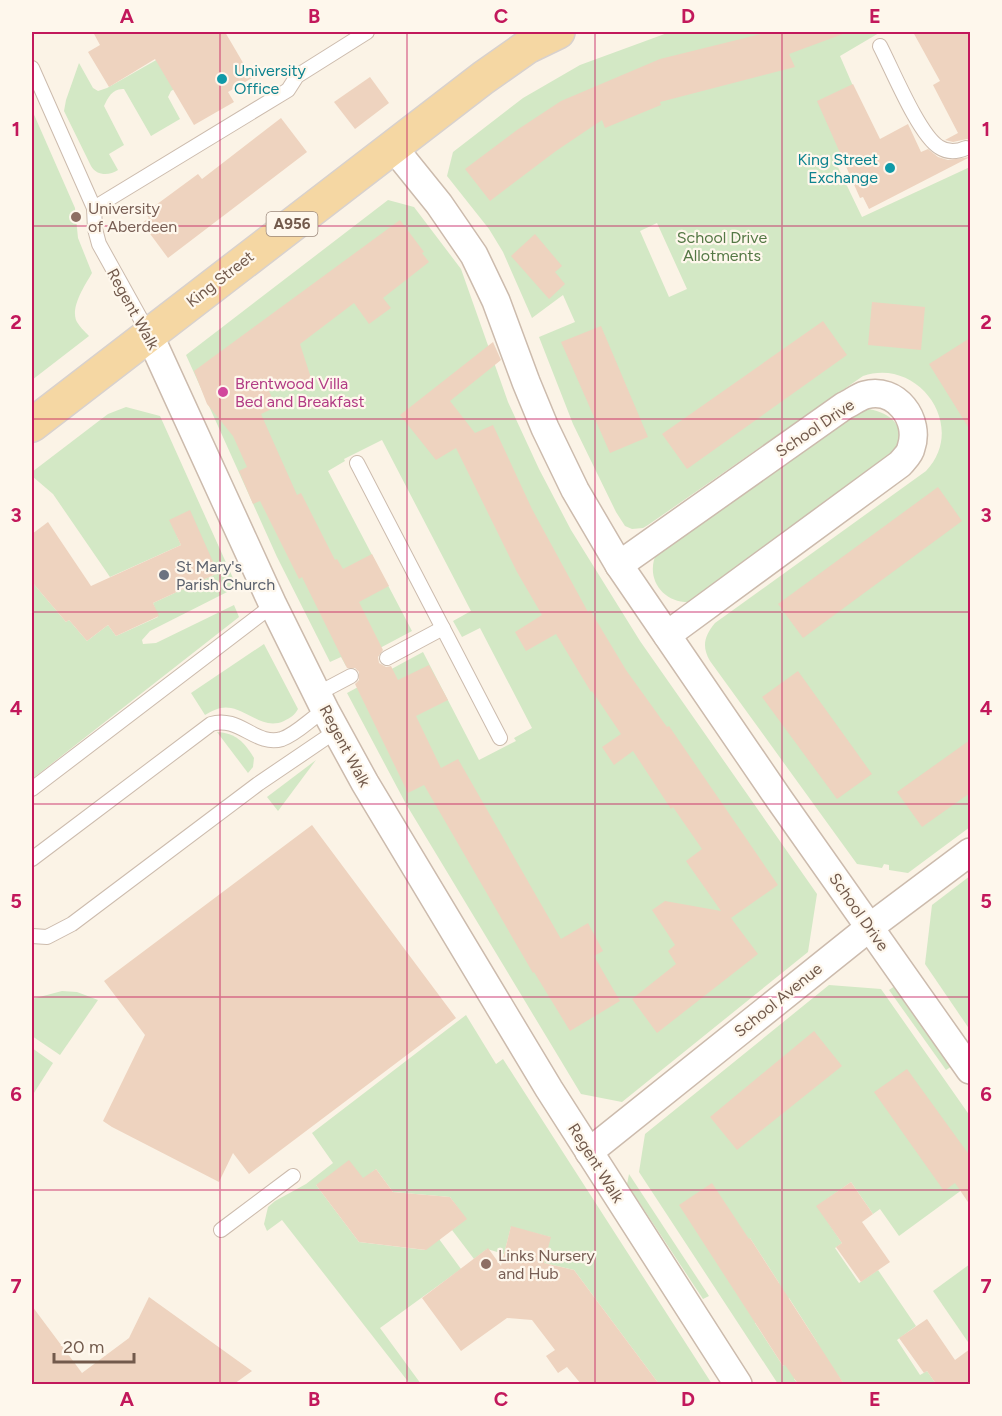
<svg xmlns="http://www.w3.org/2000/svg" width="1002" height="1416" font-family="Figtree,sans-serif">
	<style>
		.green { fill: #d3e8c5; fill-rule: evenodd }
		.building { fill: #eed3bf }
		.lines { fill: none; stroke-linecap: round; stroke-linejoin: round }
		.lane-casing { stroke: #ccbbad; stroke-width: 16 }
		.street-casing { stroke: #ccbbad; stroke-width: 30 }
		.primary-casing { stroke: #d8d1cd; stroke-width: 36 }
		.lane { stroke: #fff; stroke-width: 14 }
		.street { stroke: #fff; stroke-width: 27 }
		.primary { stroke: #f5d7a3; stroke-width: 33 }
		.grid { fill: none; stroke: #c2185b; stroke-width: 1.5; stroke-opacity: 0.55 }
		.culture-dot { fill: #0f9aa8; stroke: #fef7ec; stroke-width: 2 }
		.education-dot { fill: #8d6e63; stroke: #fef7ec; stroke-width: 2 }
		.hotel-dot { fill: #d1479c; stroke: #fef7ec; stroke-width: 2 }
		.worship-dot { fill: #6b7280; stroke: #fef7ec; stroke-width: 2 }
		.labels { text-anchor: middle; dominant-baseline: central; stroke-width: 4.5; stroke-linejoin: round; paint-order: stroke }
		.shield { fill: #fef7ec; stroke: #9c897c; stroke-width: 1.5 }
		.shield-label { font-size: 15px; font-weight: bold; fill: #725a4c }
		.culture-label { font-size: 16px; fill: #0d838f; stroke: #fef7ec; text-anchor: start }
		.education-label { font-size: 16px; fill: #785e54; stroke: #fef7ec; text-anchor: start }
		.park-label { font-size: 16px; fill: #547845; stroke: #fef7ec }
		.street-label { font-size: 16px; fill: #725a4c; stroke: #fef7ec }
		.hotel-label { font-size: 16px; fill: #b23c85; stroke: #fef7ec; text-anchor: start }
		.worship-label { font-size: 16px; fill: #5b616d; stroke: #fef7ec; text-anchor: start }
		.neatline { fill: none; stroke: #c2185b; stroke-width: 2 }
		.grid-label { font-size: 20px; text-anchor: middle; font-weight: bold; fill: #c2185b }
	</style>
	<rect width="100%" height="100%" fill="#fbf3e6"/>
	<g class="green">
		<path d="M 153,32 L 163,32 L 186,71 L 187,82 L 171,91 L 168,97 L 180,119 L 151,136 L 124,89 C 113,88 108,97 104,106 L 124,145 L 109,154 L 118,170 C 109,176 97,176 91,166 L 64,111 L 66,100 L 79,63 L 93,88 L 98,91 L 107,88 L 165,55 Z"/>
		<path d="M 670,32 L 834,32 L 836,35 L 847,32 L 878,32 L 879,33 L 840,56 L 879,146 L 837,165 L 862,217 L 970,167 L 970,827 L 908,873 L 889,870 L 889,865 L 884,864 L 882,868 L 857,864 L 710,661 C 701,646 705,635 715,623 L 926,471 C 968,427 919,357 863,376 L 648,525 L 643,528 L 632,529 L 625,526 L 616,512 L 573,424 L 539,337 L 575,322 L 563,295 L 532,318 L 503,252 L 489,229 L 447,176 L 453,152 L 523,98 L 580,65 ZM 657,223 L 687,289 L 669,297 L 640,231 Z"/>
		<path d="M 32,110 L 75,208 L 78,238 L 92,273 C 85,285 71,306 76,320 C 78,325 85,332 89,336 L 32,380 Z"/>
		<polygon points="388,200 414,207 461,269 508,402 539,469 571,530 640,641 817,894 808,952 622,1102 581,1094 406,804 347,693 423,652 479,760 516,741 514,738 532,728 480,628 462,637 453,621 471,611 382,440 344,459 345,461 328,471 412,631 346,666 341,657 330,662 277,557 186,355"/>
		<polygon points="126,407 160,416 237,587 150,631 142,640 143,644 156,643 234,605 239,617 32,779 32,582 66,622 69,620 87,641 108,625 116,636 158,617 153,603 218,573 170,520 181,545 110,577 53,494 32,476 32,472 108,414"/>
		<path d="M 862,408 C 890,411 910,426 894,456 L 691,602 C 663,604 644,578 657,552 Z"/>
		<path d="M 264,644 L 298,709 C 295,715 290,718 284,721 C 264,730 250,712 231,708 C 221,706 214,710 205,715 L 191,693 Z"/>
		<path d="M 217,732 C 236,733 244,742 254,758 L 253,767 L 248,773 Z"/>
		<polygon points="316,760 278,811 267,797"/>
		<polygon points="970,876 970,1030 925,964 932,905"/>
		<path d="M 829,985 L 881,989 L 970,1116 L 970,1184 L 899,1236 L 880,1209 L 873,1214 L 851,1182 L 817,1206 L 842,1243 L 835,1248 L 859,1283 L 878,1270 L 916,1326 L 897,1340 L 920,1375 L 927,1371 L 936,1384 L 844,1384 L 825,1357 L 794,1379 L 798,1384 L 778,1384 L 639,1172 L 645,1134 ZM 750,1238 L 779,1283 L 745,1304 ZM 789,1298 L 817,1342 L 783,1366 L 755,1323 Z"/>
		<polygon points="895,986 952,1066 946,1070 889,990"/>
		<polygon points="62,991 77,992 98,1000 60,1055 32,1036 32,999"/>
		<polygon points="466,1015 496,1064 503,1059 712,1384 659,1384 574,1270 544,1263 550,1237 511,1227 504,1254 487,1249 474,1259 452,1230 466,1219 450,1197 393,1192 376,1169 363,1179 316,1185 359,1242 425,1250 439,1239 461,1269 380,1328 421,1384 410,1384 282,1220 267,1231 264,1224 268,1207 275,1201 306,1184 333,1163 312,1133"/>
		<polygon points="32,1048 53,1063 32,1096"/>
		<polygon points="629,1174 709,1296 703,1299 627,1184"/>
		<polygon points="970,1264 970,1345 933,1291"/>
	</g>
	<g class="building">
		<polygon points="93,32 225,32 252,78 228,92 234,102 194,125 155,59 109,87 88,52 100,45"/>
		<polygon points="769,32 842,32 843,34 789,54 795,67 660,102 661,105 605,128 602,120 556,151 490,201 465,169 517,130 561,101 660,59"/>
		<polygon points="913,32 970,32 970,140 967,139 953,142 945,140 958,133 933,85 940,81"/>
		<polygon points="370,77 389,103 355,129 334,102"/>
		<polygon points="853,84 880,139 908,124 921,152 928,149 938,157 948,160 970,157 869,209 863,197 860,198 817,101"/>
		<polygon points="281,118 307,152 168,258 142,223 149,218 145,213 198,174 202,179"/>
		<polygon points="400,220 424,252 422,253 429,262 383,298 391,308 369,324 354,303 300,344 312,381 269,391 276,407 261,414 297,495 301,493 335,560 337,559 343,569 372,554 389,586 359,602 383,650 378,657 379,663 386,667 391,666 398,680 429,665 448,700 416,716 441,768 458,759 561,939 588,923 603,951 594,956 620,1001 570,1031 534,972 533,973 424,785 408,793 355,684 359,680 359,672 355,668 347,668 302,577 299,579 260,501 253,504 239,471 247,467 233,436 207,404 194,371"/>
		<polygon points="535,234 562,266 555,272 565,284 549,299 511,256"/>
		<polygon points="872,302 925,307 921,350 868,345"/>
		<polygon points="823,321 847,355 687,469 662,434"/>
		<polygon points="601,326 648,437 610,453 561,342"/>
		<polygon points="970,338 970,430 929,364"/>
		<polygon points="493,342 501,360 450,401 475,433 493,425 532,509 588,612 590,610 626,670 667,727 669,726 778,885 731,918 758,954 657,1033 632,999 676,964 668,951 675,945 652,910 665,901 721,911 686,861 702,849 673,807 671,809 633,751 614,765 602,747 621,734 592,691 591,692 556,634 526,651 515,632 542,615 517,572 456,448 436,460 400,415"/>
		<polygon points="938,487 962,521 803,638 778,604"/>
		<polygon points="190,510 218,573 153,603 159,616 116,636 108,625 87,641 69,620 66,622 32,582 32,534 48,522 91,586 181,545 169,520"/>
		<polygon points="798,671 872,774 837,799 762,697"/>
		<polygon points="970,740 970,793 922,827 897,792"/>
		<polygon points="312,825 456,1018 249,1174 233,1153 219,1182 112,1127 103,1121 145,1035 104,981"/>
		<polygon points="814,1031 842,1066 737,1150 710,1117"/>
		<polygon points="907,1069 970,1156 970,1205 955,1183 944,1191 874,1092"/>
		<polygon points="349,1160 363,1178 376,1169 393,1192 450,1197 467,1219 426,1250 359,1242 316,1185"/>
		<polygon points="851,1182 873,1214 862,1222 890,1262 861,1282 836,1247 842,1243 816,1206"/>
		<polygon points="712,1183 749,1239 750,1238 844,1384 798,1384 785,1365 783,1366 679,1205"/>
		<polygon points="511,1226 551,1237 544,1263 574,1270 659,1384 581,1384 567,1367 558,1373 546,1356 555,1350 532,1320 507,1318 461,1351 422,1298 488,1248 501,1266"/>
		<polygon points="149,1297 252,1371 234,1384 32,1384 32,1306 82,1373 129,1338"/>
		<polygon points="927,1319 955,1360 970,1349 970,1384 936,1384 927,1371 924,1373 899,1338"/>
	</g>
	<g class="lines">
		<g class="lane-casing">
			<g id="lane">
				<path d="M 880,46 C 892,69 919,135 939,147 C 948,153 957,152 966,148"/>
				<polyline points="32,68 94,208 95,229 99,244 149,334"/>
				<polyline points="94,208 288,90 297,76 367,32"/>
				<polyline points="357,463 500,738"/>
				<polyline points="387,658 443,628"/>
				<polyline points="317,694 351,676"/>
				<polyline points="32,789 273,605"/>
				<path d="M 32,859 L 211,724 C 239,715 256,747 282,739 C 297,734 311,718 325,710"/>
				<polyline points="32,936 47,937 72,924 258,784 336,731"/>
				<polyline points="221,1230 293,1176"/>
			</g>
		</g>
		<g class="street-casing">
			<g id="street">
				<polyline points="393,147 439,204 474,255 496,301 526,382 545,428 575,490 619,565 779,799 970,1070"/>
				<polyline points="149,334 273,605 325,710 365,783 549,1089 738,1384"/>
				<path d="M 619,565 L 844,406 C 851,403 858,397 865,395 C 896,386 921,420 911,448 C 910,454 904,459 900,464 L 667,635"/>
				<polyline points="589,1152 870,927 970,852"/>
			</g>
		</g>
		<g class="primary-casing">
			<polyline id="primary" points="32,425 483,78 527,47 558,32"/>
		</g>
		<use href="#lane" class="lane"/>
		<use href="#street" class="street"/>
		<use href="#primary" class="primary"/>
	</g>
	<path class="grid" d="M 220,32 L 220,1384M 407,32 L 407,1384M 595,32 L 595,1384M 782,32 L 782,1384M 32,226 L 970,226M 32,419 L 970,419M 32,612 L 970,612M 32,804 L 970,804M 32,997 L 970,997M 32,1190 L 970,1190"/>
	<g class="culture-dot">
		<circle cx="222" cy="79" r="6"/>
		<circle cx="890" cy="168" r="6"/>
	</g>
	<g class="education-dot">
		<circle cx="76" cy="217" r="6"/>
		<circle cx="486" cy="1264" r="6"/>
	</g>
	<circle class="hotel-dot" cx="223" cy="392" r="6"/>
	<circle class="worship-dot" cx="164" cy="575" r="6"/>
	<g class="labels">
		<rect class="shield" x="266.5" y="212" width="51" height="24" rx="4.5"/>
		<g class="shield-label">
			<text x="292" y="224">A956</text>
		</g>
		<g class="culture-label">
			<text x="234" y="70">University<tspan x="234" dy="18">Office</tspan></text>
			<text x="878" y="159" text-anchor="end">King Street<tspan x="878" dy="18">Exchange</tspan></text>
		</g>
		<g class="education-label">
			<text x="88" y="208">University<tspan x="88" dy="18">of Aberdeen</tspan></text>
			<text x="498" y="1255">Links Nursery<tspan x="498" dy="18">and Hub</tspan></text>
		</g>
		<g class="park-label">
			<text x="722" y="237">School Drive<tspan x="722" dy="18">Allotments</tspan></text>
		</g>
		<g class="street-label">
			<text transform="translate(220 279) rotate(-38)">King Street</text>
			<text transform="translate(133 309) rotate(61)">Regent Walk</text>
			<text transform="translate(815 428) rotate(-34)">School Drive</text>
			<text transform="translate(345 746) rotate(62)">Regent Walk</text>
			<text transform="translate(859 912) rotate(55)">School Drive</text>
			<text transform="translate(778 1000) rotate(-39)">School Avenue</text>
			<text transform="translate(596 1163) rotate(58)">Regent Walk</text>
		</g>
		<g class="hotel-label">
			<text x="235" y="383">Brentwood Villa<tspan x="235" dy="18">Bed and Breakfast</tspan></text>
		</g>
		<g class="worship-label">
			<text x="176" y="566">St Mary's<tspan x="176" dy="18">Parish Church</tspan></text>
		</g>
	</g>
	<rect width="1002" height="1416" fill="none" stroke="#fef7ec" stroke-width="66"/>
	<path d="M54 1353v9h80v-9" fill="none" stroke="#725a4c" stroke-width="3"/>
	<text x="63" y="1353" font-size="18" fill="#725a4c" stroke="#fef7ec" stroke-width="4.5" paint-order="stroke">20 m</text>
	<rect x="33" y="33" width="936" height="1350" class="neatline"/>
	<g class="grid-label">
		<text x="127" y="23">A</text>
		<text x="314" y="23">B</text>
		<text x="501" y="23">C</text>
		<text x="688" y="23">D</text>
		<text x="875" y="23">E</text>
		<text x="16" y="136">1</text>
		<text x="986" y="136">1</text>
		<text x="16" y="329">2</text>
		<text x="986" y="329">2</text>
		<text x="16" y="522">3</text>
		<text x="986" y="522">3</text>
		<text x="16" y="715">4</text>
		<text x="986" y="715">4</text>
		<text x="16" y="908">5</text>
		<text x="986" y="908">5</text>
		<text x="16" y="1101">6</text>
		<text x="986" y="1101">6</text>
		<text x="16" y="1293">7</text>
		<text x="986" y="1293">7</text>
		<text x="127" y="1406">A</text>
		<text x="314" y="1406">B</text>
		<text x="501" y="1406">C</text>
		<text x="688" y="1406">D</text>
		<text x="875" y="1406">E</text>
	</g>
</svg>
